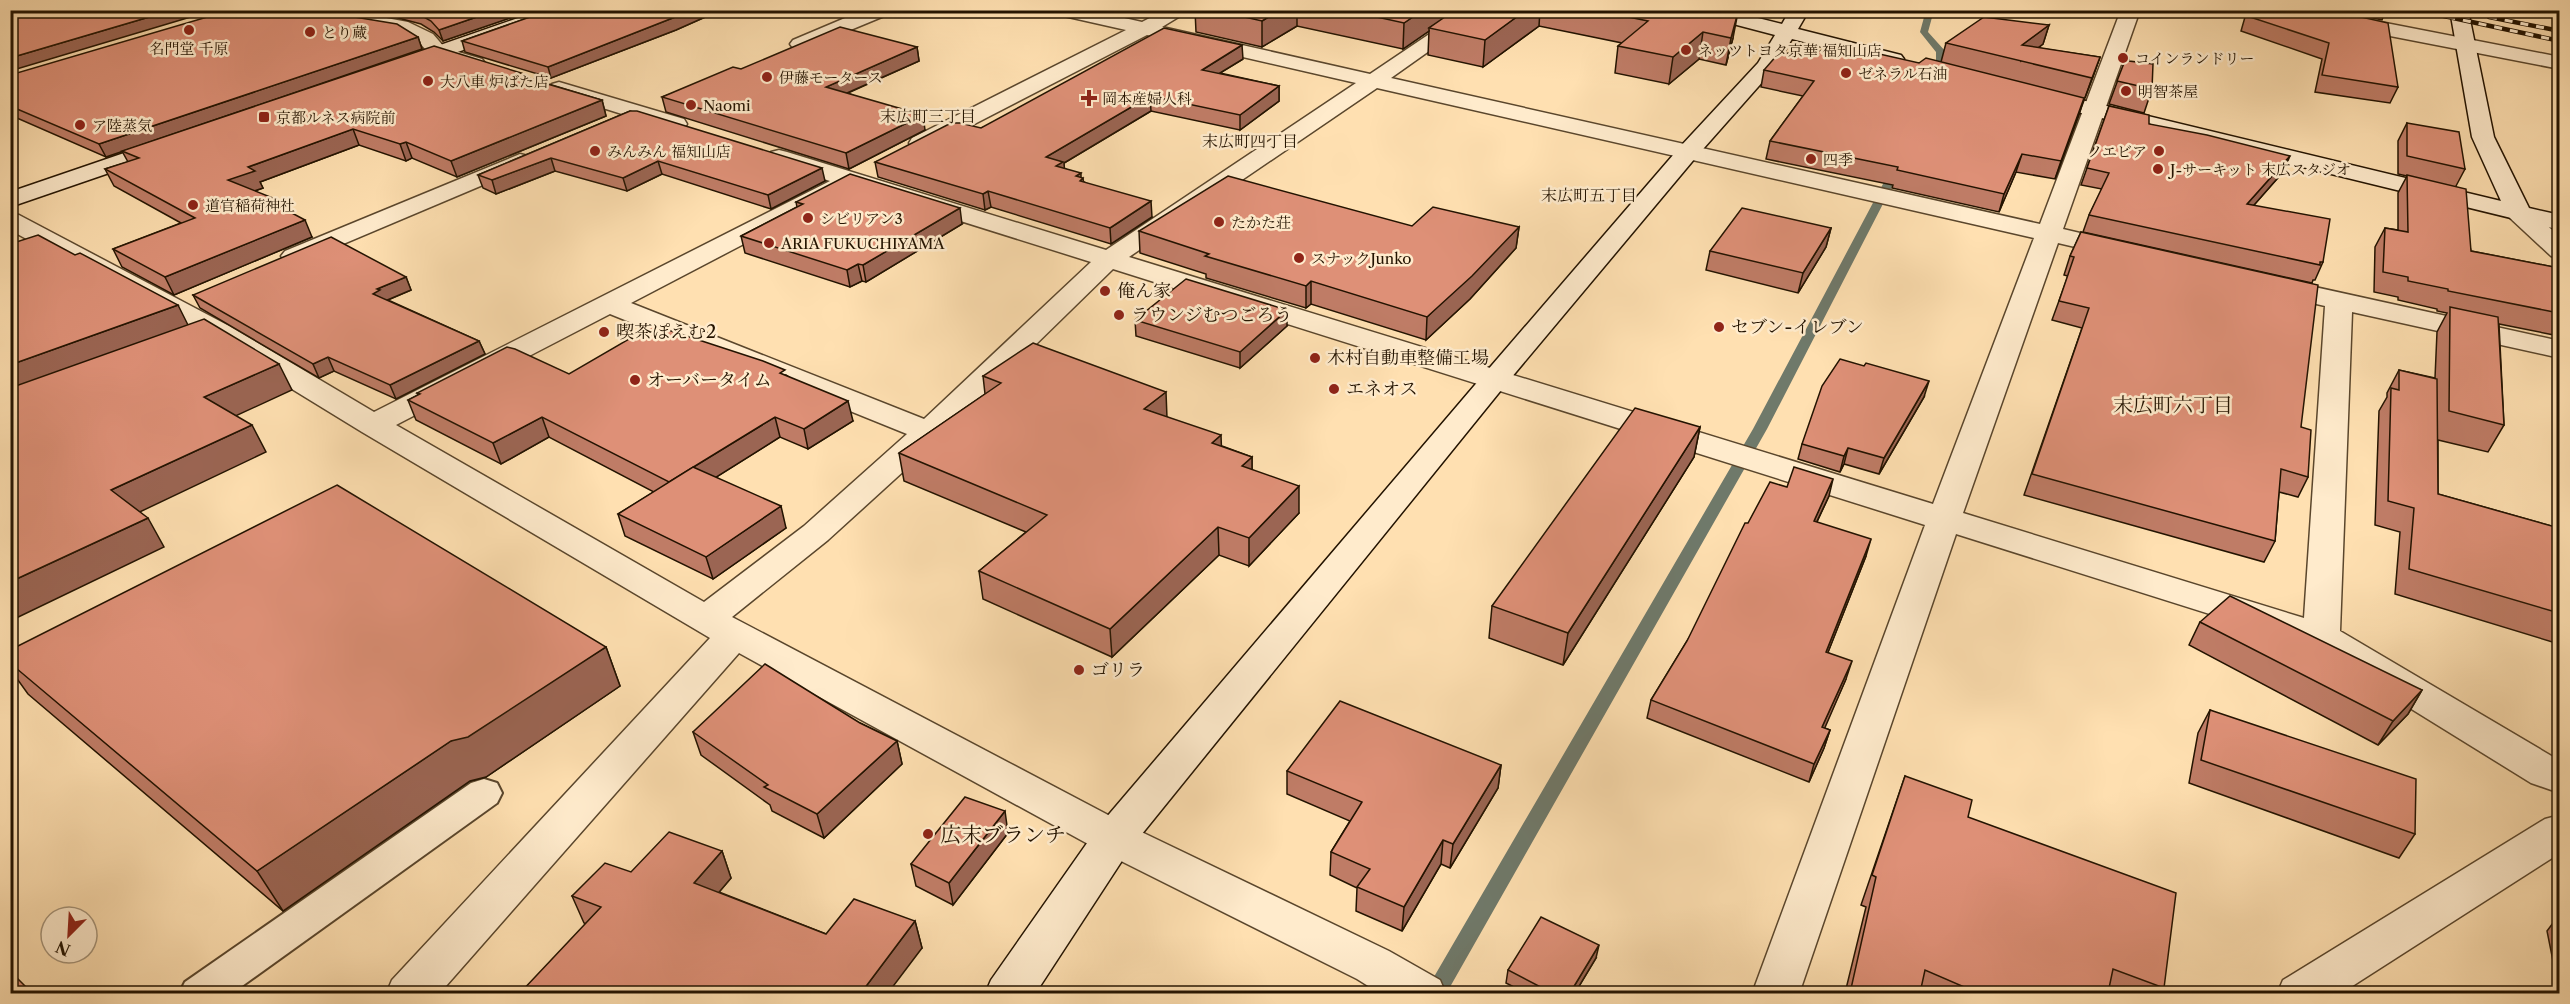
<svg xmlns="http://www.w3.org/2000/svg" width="2570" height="1004" font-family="'Libre Caslon Text','Noto Serif JP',serif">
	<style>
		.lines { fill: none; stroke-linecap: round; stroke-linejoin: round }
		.stream { fill: #6f796a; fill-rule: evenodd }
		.lane-casing { stroke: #5a462c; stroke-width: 4 }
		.street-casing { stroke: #5a462c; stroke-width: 3 }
		.secondary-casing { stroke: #231300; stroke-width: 3 }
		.lane { fill: #ffebcc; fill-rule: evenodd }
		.street { fill: #ffebcc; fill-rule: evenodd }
		.secondary { fill: #ffebcc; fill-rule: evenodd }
		.rail-casing { stroke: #231300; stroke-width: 4.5 }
		.rail { stroke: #ffebcc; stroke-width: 3; stroke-dasharray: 8; stroke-linecap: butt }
		.wall { fill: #bf7c66; stroke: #231300; stroke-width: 1.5 }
		.shaded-wall { fill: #9b6553; stroke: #231300; stroke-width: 1.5 }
		.building { fill: #de9077; stroke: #231300; stroke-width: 1.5 }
		.poi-dot { fill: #8f2418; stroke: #ffebcc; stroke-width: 2 }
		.labels { text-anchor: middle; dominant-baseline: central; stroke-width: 5; stroke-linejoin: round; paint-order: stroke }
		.far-poi-label { font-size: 15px; fill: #231300; stroke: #ffebcc; text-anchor: start }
		.far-neighbourhood-label { font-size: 16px; fill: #231300; stroke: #ffebcc }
		.poi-label { font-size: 18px; fill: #231300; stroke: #ffebcc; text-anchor: start }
		.neighbourhood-label { font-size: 20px; fill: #231300; stroke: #ffebcc }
		.near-poi-label { font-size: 21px; fill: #231300; stroke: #ffebcc; text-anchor: start }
	</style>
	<rect width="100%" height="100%" fill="#ffe0b1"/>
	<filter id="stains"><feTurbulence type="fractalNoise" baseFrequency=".00333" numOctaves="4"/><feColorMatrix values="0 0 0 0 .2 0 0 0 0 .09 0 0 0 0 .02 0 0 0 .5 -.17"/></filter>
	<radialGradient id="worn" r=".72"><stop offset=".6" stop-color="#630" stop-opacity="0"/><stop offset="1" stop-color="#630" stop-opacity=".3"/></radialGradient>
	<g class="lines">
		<g class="stream">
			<polygon points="1926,10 1934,10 1928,32 1946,52 1946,79 1941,82 1936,79 1936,52 1920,32"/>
			<polygon points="1897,164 1902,167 1767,429 1446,994 1424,994 1753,429 1892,167"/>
		</g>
		<g class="lane-casing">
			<polygon id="lane" points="484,779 497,783 502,793 497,803 231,994 179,994 185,982 471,783"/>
		</g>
		<g class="street-casing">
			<g id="street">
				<polygon points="282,10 343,10 408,22 433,34 445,48 482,59 485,63 482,67 475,69 431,56 419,42 402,33 337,21 291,16 284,14"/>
				<polygon points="864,10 891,10 889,14 807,48 793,48 790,44 793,40"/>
				<path d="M 1053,10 L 1089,10 L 1142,22 L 1165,10 L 1190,10 L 1162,27 L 1370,74 L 1465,10 L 1487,10 L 1391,78 L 2040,224 L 2121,10 L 2140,10 L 2063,229 L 2131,245 L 2135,250 L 2131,255 L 2122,258 L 2058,243 L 1963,513 L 2304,618 L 2325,306 L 2265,292 L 2261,286 L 2265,280 L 2274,278 L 2560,341 L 2560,358 L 2352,312 L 2340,631 L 2560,761 L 2560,793 L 2531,783 L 2308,645 L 1956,534 L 1799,994 L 1752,994 L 1925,525 L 1113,269 L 939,439 L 828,540 L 732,617 L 1129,826 L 1389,951 L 1440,980 L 1446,994 L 1381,994 L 1357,979 L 1099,850 L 739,653 L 439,994 L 386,994 L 392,980 L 710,638 L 362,432 L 209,338 L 10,230 L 10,213 L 19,215 L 229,326 L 374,412 L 830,181 L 771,162 L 767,157 L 771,152 L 779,150 L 787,152 L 1106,250 L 1356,83 L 1147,35 L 928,148 L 920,150 L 912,148 L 909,143 L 912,138 L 1126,30 L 1055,14 ZM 1377,88 L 2034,238 L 1933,504 L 1129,257 ZM 849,186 L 1091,262 L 924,419 L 631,303 L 845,191 ZM 610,314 L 907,434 L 804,526 L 704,602 L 396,425 Z"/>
				<polygon points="2278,10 2319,10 2560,57 2560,69 2287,16 2280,14"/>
				<polygon points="559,82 684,119 687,124 684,129 676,131 552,92 548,88 552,84"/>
				<polygon points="520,154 528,156 532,161 528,166 303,261 294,264 285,261 281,256 285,251"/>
				<polygon points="2519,206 2528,208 2560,237 2560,259 2551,256 2510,218 2507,213 2510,208"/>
				<polygon points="2560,815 2560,853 2340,994 2277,994 2283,980 2545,819"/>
			</g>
		</g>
		<g class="secondary-casing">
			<g id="secondary">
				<polygon points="541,10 570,10 568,14 411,68 397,68 394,64 397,60"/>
				<polygon points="1693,10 1726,10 1782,24 1790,10 1809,10 1798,29 1901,55 1904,59 1901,63 1894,65 1792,39 1773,70 1696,157 1506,384 1129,850 1035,994 985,994 991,980 1099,826 1486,372 1680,147 1758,63 1775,35 1695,14"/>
				<polygon points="2450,10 2468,10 2494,137 2529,208 2560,215 2560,230 2032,101 2029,96 2032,91 2040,90 2501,201 2472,137"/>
				<polygon points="168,138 176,140 179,145 176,150 10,207 10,192"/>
			</g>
		</g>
		<use href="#lane" class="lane"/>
		<use href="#street" class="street"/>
		<use href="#secondary" class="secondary"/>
		<g class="rail-casing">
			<g id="rail">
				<polyline points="2416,10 2560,41"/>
				<polyline points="2489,17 2560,31"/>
			</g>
		</g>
		<use href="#rail" class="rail"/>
	</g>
	<g class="wall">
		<polygon points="353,10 533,10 443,41 434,32 421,24 383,14"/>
		<polygon points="550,10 721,10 676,30 551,78 465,52 462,41"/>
		<polygon points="1195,10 1732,10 1733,38 1726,65 1699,59 1669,84 1615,73 1618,46 1622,43 1539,26 1483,67 1428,55 1429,31 1403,49 1297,26 1262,47 1196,32"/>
		<polygon points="2247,10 2330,10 2398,87 2390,103 2315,92 2322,59 2241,31"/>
		<polygon points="2333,10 2386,10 2382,20"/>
		<polygon points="2049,25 2043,44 2038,48 2100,57 2055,179 2016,172 1999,212 1892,188 1893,185 1766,159 1770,141 1803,96 1761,87 1764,70 1941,62 1946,43"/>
		<polygon points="418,37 422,49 106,157 10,115 10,75"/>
		<polygon points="917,47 919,61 848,93 925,130 849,169 666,112 662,97 741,69"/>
		<polygon points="2126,58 2129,61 2152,89 2144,113 2109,104"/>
		<polygon points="1243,59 1220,73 1279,86 1279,101 1240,130 1151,111 1064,163 1064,168 1081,178 1084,182 1152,217 1111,244 991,207 985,210 878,177 875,162 981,128"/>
		<polygon points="522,76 602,100 606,116 457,177 412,158 406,161 359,145 260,182 263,188 255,191 284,209 312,237 174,295 122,267 113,249 181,223 114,186 105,169 128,162 122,151"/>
		<polygon points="2109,106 2149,124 2283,172 2254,205 2323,262 2315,280 2313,280 2312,283 2083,232 2089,215 2102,189 2081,185"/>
		<polygon points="630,111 825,181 771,209 662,174 627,191 555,171 496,194 483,188 478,175"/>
		<polygon points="2407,123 2465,169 2456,186 2471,251 2559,268 2559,336 2499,324 2504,425 2488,452 2438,440 2438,494 2559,528 2559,644 2395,594 2400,532 2375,525 2379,411 2387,397 2387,393 2399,370 2435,378 2437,332 2447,313 2437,311 2437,309 2398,300 2398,297 2374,292 2375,247 2385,228 2398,230 2398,193 2407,176 2398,174 2398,141"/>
		<polygon points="796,202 962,224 866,282 862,281 850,287 745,253 741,236 797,207"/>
		<polygon points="1412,226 1519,227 1516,248 1470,299 1426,340 1311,304 1306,308 1206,278 1206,274 1140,253 1139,231"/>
		<polygon points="1831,228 1826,247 1798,293 1706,270 1710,251"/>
		<polygon points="2081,232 2301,427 2308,477 2298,497 2279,492 2275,541 2264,562 2024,495 2082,328 2052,320 2068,276 2064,275 2070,256"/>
		<polygon points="406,277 411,290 388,300 479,341 485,354 396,399 334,371 319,378 200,308 193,295"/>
		<polygon points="1135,320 1287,326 1240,368 1136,336"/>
		<polygon points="569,374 786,375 853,421 808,449 780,437 716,477 786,528 713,579 625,536 618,514 654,492 549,437 501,464 416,420 408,400 418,395 417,393"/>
		<polygon points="983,376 1167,417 1222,446 1252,457 1252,470 1299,513 1249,566 1219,555 1112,657 983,599 979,571 1026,532 904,481 899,453 985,394"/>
		<polygon points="1924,397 1879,474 1844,464 1840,472 1798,459 1802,444"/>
		<polygon points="1700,427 1694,457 1563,665 1489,638 1492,606"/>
		<polygon points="1787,487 1829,496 1817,522 1866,556 1828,652 1846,679 1824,728 1830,730 1824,748 1809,782 1647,718 1651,700 1687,641"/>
		<polygon points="2200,622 2422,690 2408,714 2378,745 2189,645"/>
		<polygon points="606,647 620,686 486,777 470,781 283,911 28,694 10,669 10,650"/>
		<polygon points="2210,710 2415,834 2399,858 2189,783 2198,733"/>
		<polygon points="860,723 897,741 902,764 824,838 772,811 770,805 701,755 693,732"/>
		<polygon points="1501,765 1498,788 1450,868 1441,864 1402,931 1356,911 1357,888 1330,875 1331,852 1350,821 1287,794 1287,771"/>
		<polygon points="1905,776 1968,817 2164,988 2161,993 1845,993 1866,907 1861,905"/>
		<polygon points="1008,833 953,905 916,886 911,864"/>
		<polygon points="722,851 731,878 719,892 826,934 915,921 922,948 586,924 584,923 572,896 631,872"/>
		<polygon points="2559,915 2559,991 2547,931"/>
		<polygon points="1596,958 1575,993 1526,993 1506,983 1508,970"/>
	</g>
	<g class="shaded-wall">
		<polygon points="173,10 214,10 10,71 10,58"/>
		<polygon points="497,10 533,10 443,41 439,30"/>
		<polygon points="693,10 721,10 676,30 551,78 548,67"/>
		<polygon points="1280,10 1297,10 1297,26 1262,47 1262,21"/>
		<polygon points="1423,10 1460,10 1429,28 1429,31 1403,49 1404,23"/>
		<polygon points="1526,10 1540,10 1539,26 1483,67 1485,40"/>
		<polygon points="1738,12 1733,38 1726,65 1731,38"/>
		<polygon points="2049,25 2043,44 2021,61 2022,45"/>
		<polygon points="1703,32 1699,59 1669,84 1673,57"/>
		<polygon points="418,37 422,49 106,157 99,144"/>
		<polygon points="1242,45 1243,59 1202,84 1202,70"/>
		<polygon points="917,47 919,61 829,101 826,87"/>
		<polygon points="2100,57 2093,77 2085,98 2092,78"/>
		<polygon points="1279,86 1279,101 1240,130 1240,115"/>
		<polygon points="1150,96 1151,111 1064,163 1065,177 1046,157"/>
		<polygon points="2084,98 2079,115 2055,179 2061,161"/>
		<polygon points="602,100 606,116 457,177 451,161"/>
		<polygon points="923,115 925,130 849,169 846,153"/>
		<polygon points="353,129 359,145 260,182 263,188 236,197 228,180 248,167"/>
		<polygon points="406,142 412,158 406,161 400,144"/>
		<polygon points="2022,154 2016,172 1999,212 2004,194"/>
		<polygon points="2290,156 2283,172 2240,221 2247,204"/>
		<polygon points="551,158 555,171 496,194 492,180"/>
		<polygon points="658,161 662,174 627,191 623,178"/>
		<polygon points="822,168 825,181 771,209 768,195"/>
		<polygon points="1081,173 1081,180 1083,178 1085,194 1076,176"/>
		<polygon points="988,191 991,207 985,210 983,194"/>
		<polygon points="280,201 288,218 273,203"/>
		<polygon points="1151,201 1152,217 1111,244 1110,228"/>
		<polygon points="960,208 962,224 866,282 863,265"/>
		<polygon points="305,220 312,237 174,295 165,277"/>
		<polygon points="1519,227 1516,248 1470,299 1426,340 1427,317"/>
		<polygon points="1831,228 1826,247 1798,293 1803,273"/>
		<polygon points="858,264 862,281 850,287 847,270"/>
		<polygon points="406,277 411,290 385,301 373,294 377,289"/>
		<polygon points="1311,281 1311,304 1306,308 1306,286"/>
		<polygon points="178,305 191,331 10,397 10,365"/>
		<polygon points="1287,310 1287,326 1240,368 1240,352"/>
		<polygon points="479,341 485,354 396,399 390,385"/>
		<polygon points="328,357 334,371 319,378 313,364"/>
		<polygon points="279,364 292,390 218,424 204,397"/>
		<polygon points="1929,381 1924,397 1879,474 1884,458"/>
		<polygon points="1166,392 1167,418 1144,409"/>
		<polygon points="848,401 853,421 808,449 804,429"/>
		<polygon points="542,417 549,437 501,464 493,443"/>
		<polygon points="775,417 780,437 675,503 669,482"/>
		<polygon points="252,425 266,452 127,518 111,490"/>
		<polygon points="1700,427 1694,457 1563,665 1568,633"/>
		<polygon points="1221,435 1222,462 1212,443"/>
		<polygon points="1848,448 1844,464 1840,472 1844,456"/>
		<polygon points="1252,457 1252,484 1242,466"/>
		<polygon points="1833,479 1829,496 1809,538 1814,521"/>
		<polygon points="1299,486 1299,513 1249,566 1249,538"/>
		<polygon points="781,506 786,528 713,579 706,557"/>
		<polygon points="148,518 164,547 10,621 10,582"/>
		<polygon points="1218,527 1219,555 1112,657 1110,629"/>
		<polygon points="1871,539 1866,556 1821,670 1826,652"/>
		<polygon points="606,647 620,686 486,777 470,781 283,911 257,871 451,741"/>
		<polygon points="1852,661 1846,679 1817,746 1822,727"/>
		<polygon points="2422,690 2408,714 2378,745 2393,721"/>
		<polygon points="1830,730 1824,748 1809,782 1814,764"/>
		<polygon points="897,741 902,764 824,838 817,814"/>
		<polygon points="1501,765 1498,788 1450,868 1453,844"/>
		<polygon points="1005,811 1008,833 953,905 949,883"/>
		<polygon points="1443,840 1441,864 1402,931 1404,907"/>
		<polygon points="722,851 731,878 704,910 694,883"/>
		<polygon points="915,921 922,948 888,993 861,993"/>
		<polygon points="1599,945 1596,958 1575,993 1570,993"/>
	</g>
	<g class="building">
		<polygon points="10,10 173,10 10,58"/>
		<polygon points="231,10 312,10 397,24 418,37 99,144 10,106 10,75"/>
		<polygon points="407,10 497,10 439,30 431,21 417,13"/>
		<polygon points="550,10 693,10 548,67 462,41"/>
		<polygon points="1214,10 1280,10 1262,21"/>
		<polygon points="1345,10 1423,10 1404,23"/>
		<polygon points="1455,10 1526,10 1485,40 1429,28"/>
		<polygon points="1594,10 1732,10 1738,12 1731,38 1703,32 1673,57 1618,46 1648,21"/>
		<polygon points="2249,10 2330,10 2388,23 2398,87 2322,75 2329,43 2247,16"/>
		<polygon points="1984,17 2049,25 2022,45 2100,57 2092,78 1946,43"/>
		<polygon points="840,27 917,47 826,87 923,115 846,153 662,97 733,67 741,69"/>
		<polygon points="1164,28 1242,45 1202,70 1279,86 1240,115 1150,96 1046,157 1063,162 1056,166 1081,173 1076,176 1083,178 1080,181 1151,201 1110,228 988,191 983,194 875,162 951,123 960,123 981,128"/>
		<polygon points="434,46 521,73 517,75 602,100 451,161 406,142 400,144 353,129 248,167 255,171 228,180 280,201 273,203 305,220 165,277 113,249 195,218 105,169 139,158 122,151"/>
		<polygon points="1853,48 1919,63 1926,58 2084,98 2061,161 2022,154 2004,194 1897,170 1898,167 1770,141 1814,81 1764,70 1778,54"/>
		<polygon points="2126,58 2129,58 2129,61 2153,64 2152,89 2117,81"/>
		<polygon points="2109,106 2149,115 2149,124 2207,135 2290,156 2247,204 2330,219 2323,262 2320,262 2320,265 2089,215 2109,173 2087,168"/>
		<polygon points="630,111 637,111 822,168 768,195 658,161 623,178 551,158 492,180 478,175"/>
		<polygon points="2407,123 2459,132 2465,169 2407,156"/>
		<polygon points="850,174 960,208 863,265 858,264 847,270 741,236 803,204 796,202"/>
		<polygon points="2407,175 2466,189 2471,251 2559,268 2559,313 2448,291 2448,289 2408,281 2408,277 2383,272 2385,228 2408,232"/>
		<polygon points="1228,176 1412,226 1433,207 1519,227 1472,276 1427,317 1311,281 1306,286 1205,256 1209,254 1139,231"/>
		<polygon points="1742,208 1831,228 1803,273 1710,251"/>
		<polygon points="2081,232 2318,285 2301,427 2311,430 2308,477 2281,469 2275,541 2032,474 2089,308 2059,301 2074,257 2070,256"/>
		<polygon points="38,235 75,255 80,253 178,305 10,365 10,244"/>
		<polygon points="331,237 406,277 377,289 380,290 373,294 479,341 390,385 328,357 313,364 193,295"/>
		<polygon points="1186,279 1287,310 1240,352 1135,320"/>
		<polygon points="2450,307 2498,317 2504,425 2449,411"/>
		<polygon points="204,319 279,364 204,397 252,425 111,490 148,518 10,582 10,388"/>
		<polygon points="653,325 763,361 785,370 780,373 848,401 804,429 775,417 669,482 542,417 493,443 408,400 420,394 417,393 507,347 515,349 569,374"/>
		<polygon points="1033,343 1166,392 1144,409 1221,435 1212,443 1252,457 1242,466 1299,486 1249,538 1218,527 1110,629 979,571 1047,515 899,453 1001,383 983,376"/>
		<polygon points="1840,359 1864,366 1866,363 1929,381 1884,458 1848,448 1844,456 1802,444 1822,386"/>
		<polygon points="2399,370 2437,379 2438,494 2559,528 2559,613 2409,569 2414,508 2388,501 2391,388 2399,390"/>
		<polygon points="1635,408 1700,427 1568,633 1492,606"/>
		<polygon points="693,467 781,506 706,557 618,514"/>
		<polygon points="1794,467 1833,479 1814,521 1871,539 1826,652 1852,661 1822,727 1830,730 1814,764 1651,700 1687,641 1745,523 1748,523 1770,482 1787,487"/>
		<polygon points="337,485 606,647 468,737 451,741 257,871 10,663 10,650"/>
		<polygon points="2230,596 2422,690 2393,721 2200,622"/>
		<polygon points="765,664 860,723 897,741 817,814 764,787 768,785 693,732"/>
		<polygon points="1340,701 1501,765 1453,844 1443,840 1404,907 1357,887 1370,869 1331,852 1362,802 1287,771"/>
		<polygon points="2210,710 2416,779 2415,834 2201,760"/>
		<polygon points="1905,776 1972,800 1968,817 2176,893 2164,988 2113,969 2108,993 1978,993 1925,970 1920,993 1850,993 1876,877 1872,875"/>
		<polygon points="965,797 1005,811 949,883 911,864"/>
		<polygon points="669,832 722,851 694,883 826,934 854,899 915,921 861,993 520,993 601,907 572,896 605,863 631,872"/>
		<polygon points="1541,917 1599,945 1570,993 1552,993 1508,970"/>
		<polygon points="10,971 32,993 10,993"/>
	</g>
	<g class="poi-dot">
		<circle cx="189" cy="30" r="6"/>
		<circle cx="310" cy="32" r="6"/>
		<circle cx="1686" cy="50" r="6"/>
		<circle cx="2123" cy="58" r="6"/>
		<circle cx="1846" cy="73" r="6"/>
		<circle cx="767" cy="77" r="6"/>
		<circle cx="428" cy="81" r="6"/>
		<circle cx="2126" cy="91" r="6"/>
		<path d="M1086 89h6v6h6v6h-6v6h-6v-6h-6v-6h6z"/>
		<circle cx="691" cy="105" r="6"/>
		<rect x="258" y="111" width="12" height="12" rx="3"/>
		<circle cx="80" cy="125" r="6"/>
		<circle cx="595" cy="151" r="6"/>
		<circle cx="2159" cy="151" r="6"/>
		<circle cx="1811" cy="159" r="6"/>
		<circle cx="2158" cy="169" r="6"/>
		<circle cx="193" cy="205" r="6"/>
		<circle cx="808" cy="218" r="6"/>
		<circle cx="1219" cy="222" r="6"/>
		<circle cx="769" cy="243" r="6"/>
		<circle cx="1299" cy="258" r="6"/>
		<circle cx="1105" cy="291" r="6"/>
		<circle cx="1119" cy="315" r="6"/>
		<circle cx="1719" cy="327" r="6"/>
		<circle cx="604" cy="332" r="6"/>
		<circle cx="1315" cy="358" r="6"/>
		<circle cx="635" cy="380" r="6"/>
		<circle cx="1334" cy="389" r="6"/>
		<circle cx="1079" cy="670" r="6"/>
		<circle cx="928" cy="834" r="6"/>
	</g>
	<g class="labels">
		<g class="far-poi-label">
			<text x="322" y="32">とり蔵</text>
			<text x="189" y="48" text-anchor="middle">名門堂 千原</text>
			<text x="1698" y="50">ネッツトヨタ京華 福知山店</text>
			<text x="2135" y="58">コインランドリー</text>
			<text x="1858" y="73">ゼネラル石油</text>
			<text x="779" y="77">伊藤モータース</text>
			<text x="440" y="81">大八車 炉ばた店</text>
			<text x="2138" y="91">明智茶屋</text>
			<text x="1102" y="98">岡本産婦人科</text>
			<text x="703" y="105">Naomi</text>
			<text x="276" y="117">京都ルネス病院前</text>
			<text x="92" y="125">ア陸蒸気</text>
			<text x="607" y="151">みんみん 福知山店</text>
			<text x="2147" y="151" text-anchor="end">ノエビア</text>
			<text x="1823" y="159">四季</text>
			<text x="2170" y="169">J-サーキット 末広スタジオ</text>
			<text x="205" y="205">道官稲荷神社</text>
			<text x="820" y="218">シビリアン3</text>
			<text x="1231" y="222">たかた荘</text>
			<text x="781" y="243">ARIA FUKUCHIYAMA</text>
			<text x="1311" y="258">スナックJunko</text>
		</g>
		<g class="far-neighbourhood-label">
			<text x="928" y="116">末広町三丁目</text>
			<text x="1250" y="141">末広町四丁目</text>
			<text x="1589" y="195">末広町五丁目</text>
		</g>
		<g class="poi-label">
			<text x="1117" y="291">俺ん家</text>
			<text x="1131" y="315">ラウンジむつごろう</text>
			<text x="1731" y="327">セブン-イレブン</text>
			<text x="616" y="332">喫茶ぽえむ2</text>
			<text x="1327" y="358">木村自動車整備工場</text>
			<text x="647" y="380">オーバータイム</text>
			<text x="1346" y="389">エネオス</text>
			<text x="1091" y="670">ゴリラ</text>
		</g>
		<g class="neighbourhood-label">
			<text x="2173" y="405">末広町六丁目</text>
		</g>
		<g class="near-poi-label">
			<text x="940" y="834">広末ブランチ</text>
		</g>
	</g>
	<rect width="2570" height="1004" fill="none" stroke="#ffe0b1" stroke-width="36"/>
	<rect x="12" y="12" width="2546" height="980" fill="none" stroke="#231300" stroke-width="3"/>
	<rect x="18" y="18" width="2534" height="968" fill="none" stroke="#231300" stroke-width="1.5"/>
	<g transform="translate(69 935) rotate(204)"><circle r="28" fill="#ffebcc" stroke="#a7957a" stroke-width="1.5"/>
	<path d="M0-4.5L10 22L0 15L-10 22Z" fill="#8f2418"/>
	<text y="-9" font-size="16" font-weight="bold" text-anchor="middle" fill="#231300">N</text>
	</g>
	<rect width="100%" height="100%" filter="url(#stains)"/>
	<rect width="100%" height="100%" fill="url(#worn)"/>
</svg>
